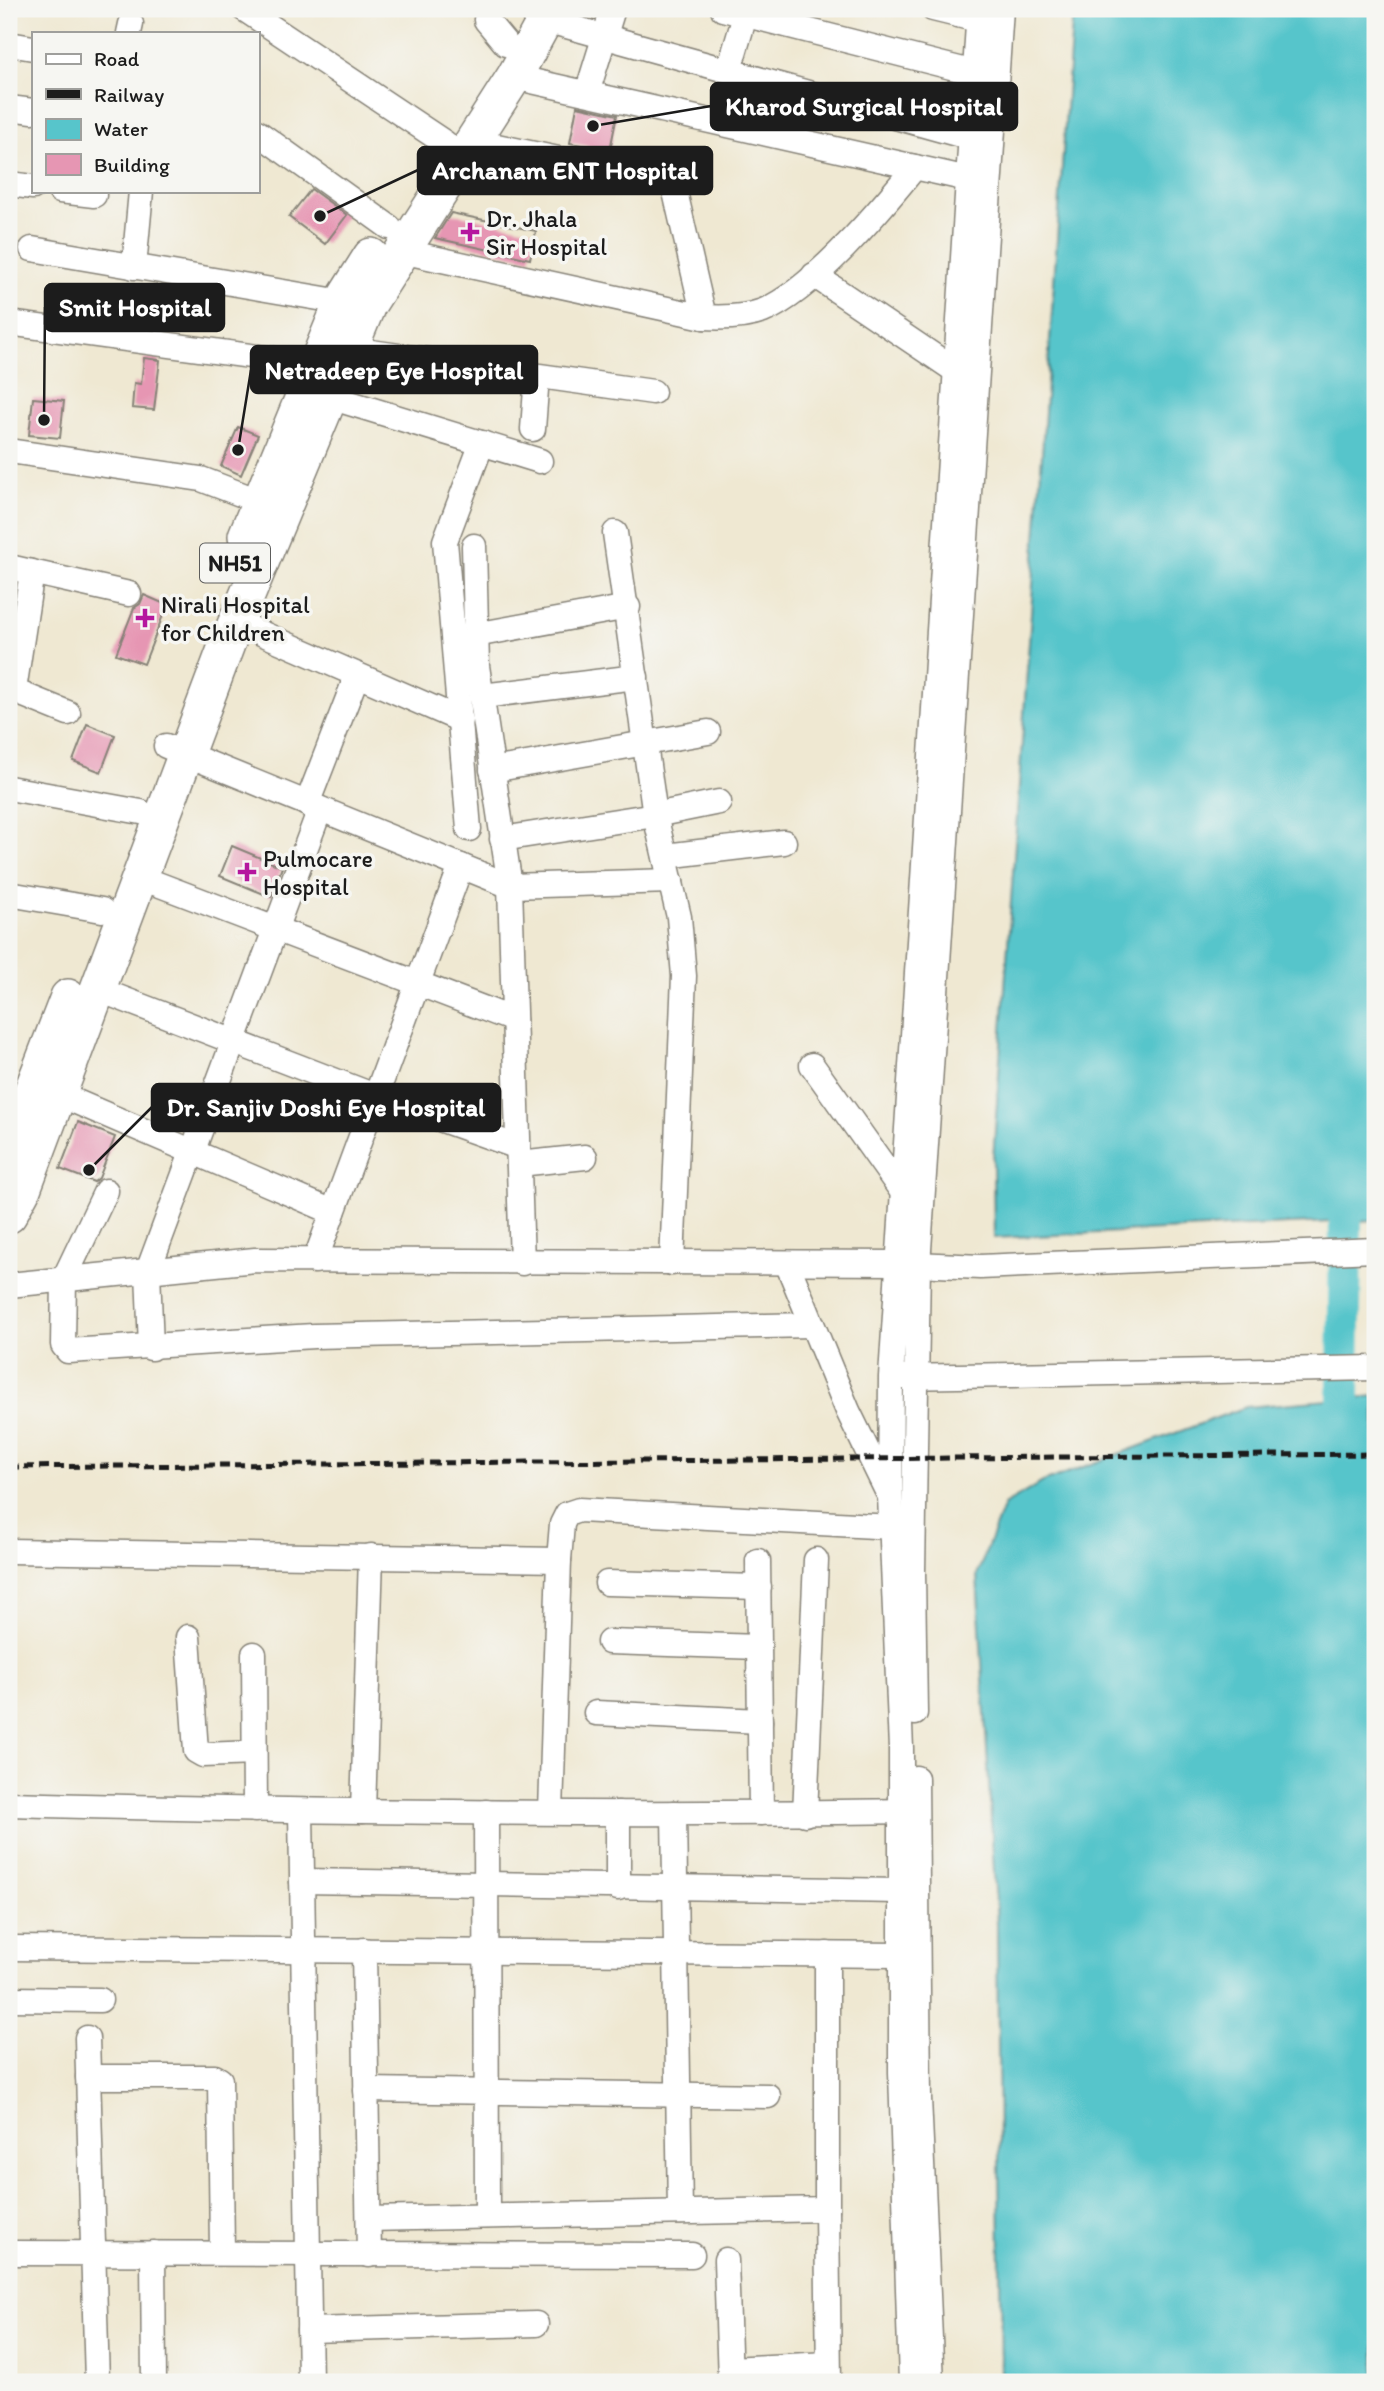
<svg xmlns="http://www.w3.org/2000/svg" width="1384" height="2391" font-family="Itim,sans-serif">
	<style>
		.water { fill: #57c5cb; stroke: #3a7074; stroke-width: 2 }
		.lines { fill: none; stroke-linecap: round; stroke-linejoin: round }
		.river { stroke: #57c5cb; stroke-width: 33 }
		.building { fill: #e696b3 }
		.minor-casing { stroke: #868277; stroke-width: 27 }
		.highway-casing { stroke: #868277; stroke-width: 38 }
		.minor { stroke: #fff; stroke-width: 24 }
		.highway { stroke: #fff; stroke-width: 35 }
		.rail { stroke: #1c1c1c; stroke-width: 5; stroke-dasharray: 10 5; stroke-linecap: butt }
		.poi-dot { fill: #b5179e; stroke: #f6f6f2; stroke-width: 2.5 }
		.labels { text-anchor: middle; dominant-baseline: central; stroke-width: 7; stroke-linejoin: round; paint-order: stroke }
		.shield { fill: #f6f6f2; stroke: #5d5d5c; stroke-width: 2 }
		.shield-label { font-size: 23px; font-weight: bold; fill: #1c1c1c }
		.poi-label { font-size: 24px; fill: #1c1c1c; stroke: #f6f6f2; text-anchor: start }
		.leader { fill: none; stroke: #1c1c1c; stroke-width: 2.5 }
		.callout-dot { fill: #1c1c1c; stroke: #f6f6f2; stroke-width: 2.5 }
		.callout { fill: #1c1c1c; stroke: #1c1c1c; stroke-width: 2.5 }
		.callout-label { font-size: 26px; text-anchor: middle; font-weight: bold; fill: #fff }
	</style>
	<rect width="100%" height="100%" fill="#f6f6f2"/>
	<filter id="ink" filterUnits="userSpaceOnUse"><feTurbulence type="fractalNoise" baseFrequency=".0143" numOctaves="2"/><feDisplacementMap in="SourceGraphic" scale="14" xChannelSelector="R" yChannelSelector="G"/><feConvolveMatrix kernelMatrix="1 2 1 2 8 2 1 2 1" color-interpolation-filters="sRGB"/></filter>
	<filter id="wash" filterUnits="userSpaceOnUse"><feTurbulence type="fractalNoise" baseFrequency=".00686" numOctaves="4" result="noise"/><feDisplacementMap in="SourceGraphic" scale="28" xChannelSelector="R" yChannelSelector="G"/><feGaussianBlur stdDeviation="1.57" result="paint"/><feColorMatrix in="noise" values="0 0 0 0 0 0 0 0 0 0 0 0 0 0 0 0 0 1.4 0 .05"/><feComposite in="paint" operator="in"/></filter>
	<g filter="url(#wash)">
		<rect width="100%" height="100%" fill="#efe8d2"/>
		<g class="water">
			<polygon points="1073,9 1375,9 1375,1220 994,1238 993,1160"/>
			<polygon points="1375,1396 1375,2382 1001,2382 997,1924 977,1575 1004,1505 1043,1482 1246,1407"/>
		</g>
		<g class="lines">
			<polyline class="river" points="1343,1442 1346,1177"/>
		</g>
		<g id="blocks">
			<g class="building">
				<polygon points="577,106 617,115 610,150 570,143"/>
				<polygon points="311,189 347,215 325,244 289,217"/>
				<polygon points="451,213 536,231 530,259 435,238"/>
				<polygon points="144,358 160,360 154,410 132,408 134,383 141,384"/>
				<polygon points="33,398 64,401 60,438 29,435"/>
				<polygon points="238,427 258,435 241,475 221,466"/>
				<polygon points="144,595 167,605 144,664 116,654 134,608 140,604"/>
				<polygon points="87,724 115,735 101,772 73,761"/>
				<polygon points="232,846 282,867 271,897 220,876"/>
				<polygon points="78,1122 115,1137 99,1178 94,1182 60,1169"/>
			</g>
		</g>
	</g>
	<g filter="url(#ink)">
		<use href="#blocks" fill-opacity="0" stroke="#868277" stroke-width="2"/>
		<g class="lines">
			<g class="minor-casing">
				<g id="minor">
					<polyline points="244,9 445,143"/>
					<polyline points="488,9 486,20 506,44"/>
					<polyline points="723,9 975,73"/>
					<polyline points="933,9 978,20"/>
					<polyline points="545,20 971,138"/>
					<polyline points="129,33 131,24"/>
					<polyline points="9,44 33,48"/>
					<polyline points="729,70 747,9"/>
					<polyline points="514,77 968,179"/>
					<polyline points="587,93 613,9"/>
					<polyline points="9,108 33,111"/>
					<polyline points="257,132 389,227"/>
					<polyline points="473,141 673,183 704,317"/>
					<polyline points="9,184 33,187"/>
					<polyline points="60,191 94,195"/>
					<polyline points="32,249 342,302"/>
					<path d="M 401,251 L 704,317 C 723,318 744,318 763,311 C 813,290 880,210 915,167"/>
					<polyline points="134,267 141,191"/>
					<polyline points="814,275 956,371"/>
					<polyline points="9,323 331,367"/>
					<polyline points="350,349 653,392"/>
					<polyline points="330,397 540,461"/>
					<polyline points="533,429 537,376"/>
					<polyline points="9,451 201,479 274,507"/>
					<polyline points="615,533 655,815 679,917 684,976 672,1263"/>
					<polyline points="474,546 477,666 510,886 522,1263"/>
					<polyline points="9,567 129,594"/>
					<polyline points="236,622 461,720"/>
					<polyline points="475,635 628,607"/>
					<polyline points="9,689 68,713"/>
					<polyline points="14,690 32,572"/>
					<polyline points="482,696 636,677"/>
					<polyline points="166,746 510,886 671,881"/>
					<polyline points="492,770 708,732"/>
					<polyline points="9,788 141,812"/>
					<polyline points="307,804 357,675"/>
					<polyline points="469,829 445,541 482,443"/>
					<polyline points="502,839 655,815 719,802"/>
					<polyline points="665,856 784,842"/>
					<polyline points="139,877 514,1020"/>
					<polyline points="9,894 102,910"/>
					<polyline points="97,989 375,1096 518,1147"/>
					<polyline points="812,1065 901,1190"/>
					<polyline points="58,1094 333,1212"/>
					<polyline points="519,1164 585,1157"/>
					<polyline points="106,1191 64,1279 63,1345 68,1351 314,1336 811,1325"/>
					<polyline points="315,1261 461,866"/>
					<polyline points="787,1263 848,1411 887,1491"/>
					<polyline points="9,1285 255,1260 896,1263 980,1267 1375,1250"/>
					<polyline points="151,1348 148,1271 320,809"/>
					<polyline points="902,1377 1375,1368"/>
					<polyline points="9,1551 559,1560"/>
					<polyline points="758,1561 761,1813"/>
					<polyline points="607,1583 759,1587"/>
					<polyline points="188,1637 196,1751 203,1755 254,1753"/>
					<polyline points="609,1642 759,1647"/>
					<polyline points="254,1654 255,1810"/>
					<polyline points="596,1713 760,1721"/>
					<polyline points="915,1713 913,1572 918,1265 1001,9"/>
					<polyline points="916,1778 919,2098 932,2382"/>
					<path d="M 9,1804 C 311,1812 613,1816 915,1811"/>
					<polyline points="301,1811 310,2382"/>
					<polyline points="363,1811 371,1556"/>
					<polyline points="486,1812 487,2216"/>
					<polyline points="551,1812 559,1560 562,1524 567,1514 579,1510 893,1527"/>
					<polyline points="618,1813 618,1888"/>
					<polyline points="674,1813 680,2212"/>
					<polyline points="805,1814 816,1560"/>
					<polyline points="302,1881 899,1891"/>
					<polyline points="9,1948 900,1955"/>
					<polyline points="364,1950 369,2255"/>
					<polyline points="9,1999 100,2000"/>
					<polyline points="87,2038 97,2382"/>
					<polyline points="88,2077 215,2077 220,2080 222,2253"/>
					<polyline points="366,2090 768,2096"/>
					<polyline points="827,2209 829,2382"/>
					<polyline points="369,2219 827,2209 827,1954"/>
					<polyline points="9,2253 692,2255"/>
					<polyline points="153,2253 154,2382"/>
					<polyline points="726,2260 730,2382"/>
					<polyline points="309,2330 536,2324"/>
					<polyline points="730,2369 828,2364"/>
					<polyline points="911,2382 901,2072 901,1748 890,1496 891,1377 979,9"/>
				</g>
			</g>
			<g class="highway-casing">
				<g id="highway">
					<polyline points="246,536 342,302 371,256"/>
					<polyline points="9,1150 68,997"/>
					<polyline points="9,1215 23,1189 227,644 368,305 514,77 551,9"/>
				</g>
			</g>
			<use href="#minor" class="minor"/>
			<use href="#highway" class="highway"/>
			<polyline class="rail" points="9,1467 1375,1454"/>
		</g>
	</g>
	<g class="poi-dot">
		<path d="M466.5 221.5h7v7h7v7h-7v7h-7v-7h-7v-7h7z"/>
		<path d="M141.5 607.5h7v7h7v7h-7v7h-7v-7h-7v-7h7z"/>
		<path d="M243.5 861.5h7v7h7v7h-7v7h-7v-7h-7v-7h7z"/>
	</g>
	<g class="labels">
		<rect class="shield" x="200" y="543.5" width="70" height="39" rx="5"/>
		<g class="shield-label">
			<text x="235" y="563">NH51</text>
		</g>
		<g class="poi-label">
			<text x="486" y="218">Dr. Jhala<tspan x="486" dy="28">Sir Hospital</tspan></text>
			<text x="161" y="604">Nirali Hospital<tspan x="161" dy="28">for Children</tspan></text>
			<text x="263" y="858">Pulmocare<tspan x="263" dy="28">Hospital</tspan></text>
		</g>
	</g>
	<path class="leader" d="M593 126L711 106M320 216L418 170M44 420L45 307M238 450L251 370M89 1170L152 1107"/>
	<g class="callout-dot">
		<circle cx="593" cy="126" r="7"/>
		<circle cx="320" cy="216" r="7"/>
		<circle cx="44" cy="420" r="7"/>
		<circle cx="238" cy="450" r="7"/>
		<circle cx="89" cy="1170" r="7"/>
	</g>
	<g class="callout">
		<rect x="711" y="83" width="306" height="47" rx="7"/>
		<rect x="418" y="147" width="294" height="47" rx="7"/>
		<rect x="45" y="284" width="179" height="47" rx="7"/>
		<rect x="251" y="346" width="286" height="47" rx="7"/>
		<rect x="152" y="1084" width="348" height="47" rx="7"/>
	</g>
	<g class="callout-label">
		<text x="864" y="115">Kharod Surgical Hospital</text>
		<text x="565" y="179">Archanam ENT Hospital</text>
		<text x="135" y="316">Smit Hospital</text>
		<text x="394" y="379">Netradeep Eye Hospital</text>
		<text x="326" y="1116">Dr. Sanjiv Doshi Eye Hospital</text>
	</g>
	<rect width="1384" height="2391" fill="none" stroke="#f6f6f2" stroke-width="35"/>
	<rect x="32" y="32" width="228" height="161" fill="#f6f6f2" stroke="#9f9f9c" stroke-width="2"/>
	<rect x="46" y="54" width="35" height="10" fill="#ffffff" stroke="#9f9f9c" stroke-width="2"/>
	<text x="94" y="66" font-size="21" fill="#1c1c1c">Road</text>
	<rect x="46" y="89" width="35" height="10" fill="#1c1c1c" stroke="#9f9f9c" stroke-width="2"/>
	<text x="94" y="102" font-size="21" fill="#1c1c1c">Railway</text>
	<rect x="46" y="119" width="35" height="21" fill="#57c5cb" stroke="#9f9f9c" stroke-width="2"/>
	<text x="94" y="136" font-size="21" fill="#1c1c1c">Water</text>
	<rect x="46" y="154" width="35" height="21" fill="#e696b3" stroke="#9f9f9c" stroke-width="2"/>
	<text x="94" y="172" font-size="21" fill="#1c1c1c">Building</text>
</svg>
